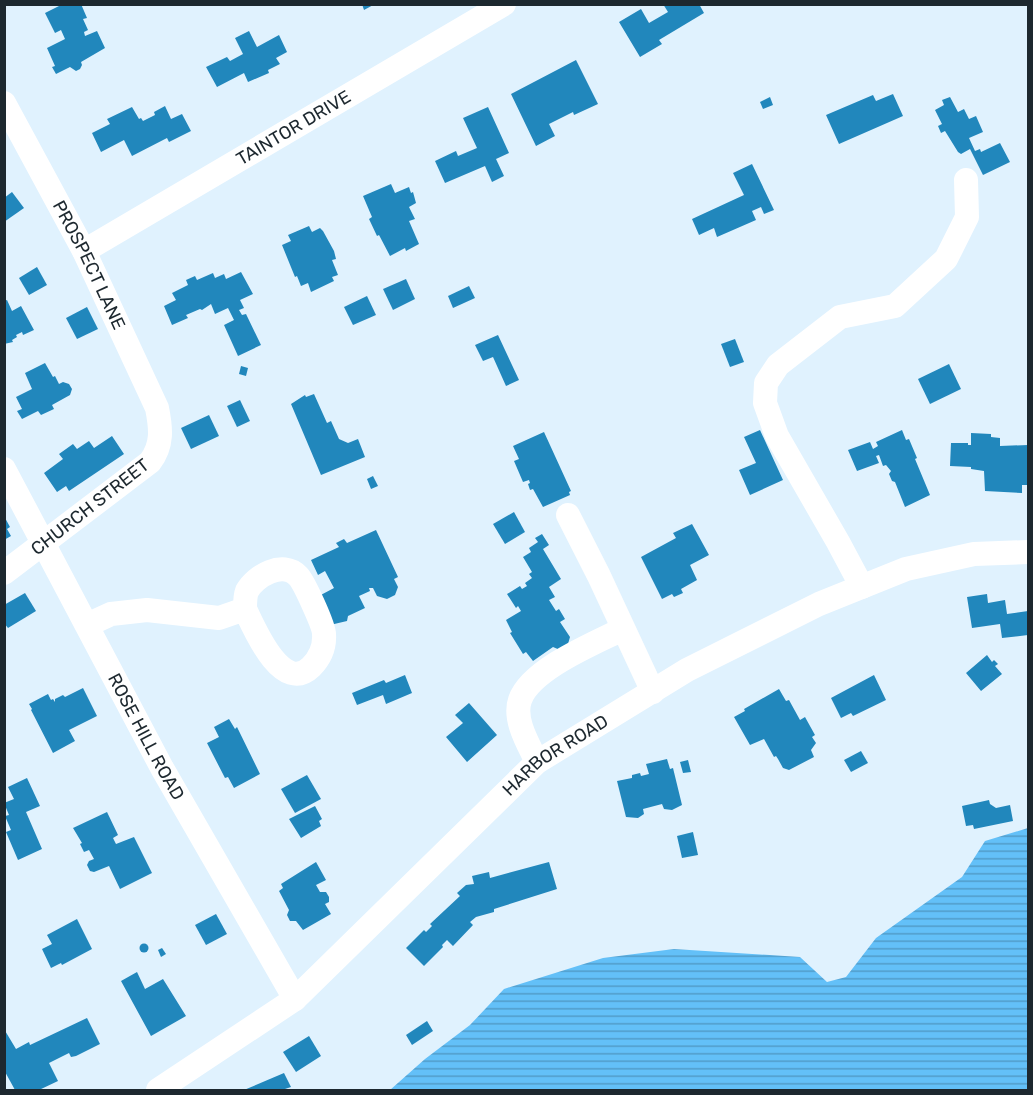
<svg xmlns="http://www.w3.org/2000/svg" width="1033" height="1095" font-family="Rubik,sans-serif">
	<style>
		.water { fill: url(#water-rules) }
		.building { fill: #2187bc }
		.lines { fill: none; stroke-linecap: round; stroke-linejoin: round }
		.minor { stroke: #fff; stroke-width: 24 }
		.labels { text-anchor: middle; dominant-baseline: central; stroke-width: 4.5; stroke-linejoin: round; paint-order: stroke }
		.street-label { font-size: 18px; fill: #1d282f; stroke: #fff }
	</style>
	<defs>
		<pattern id="water-rules" width="6" height="5" patternUnits="userSpaceOnUse" patternTransform="scale(1.5)"><rect width="6" height="5" fill="#63c0f8"/><path d="M0 2.5h6" fill="none" stroke="#519cc9"/></pattern>
	</defs>
	<rect width="100%" height="100%" fill="#e0f2fe"/>
	<polygon class="water" points="1028,828 1028,1090 390,1090 425,1059 470,1025 504,989 603,958 674,949 800,957 827,982 846,977 876,938 962,877 985,841"/>
	<g class="building">
		<polygon points="63,4 81,4 87,18 83,19 88,30 84,32 85,36 97,31 105,48 81,62 82,65 80,69 76,71 70,67 56,74 52,67 55,66 47,48 65,39 61,30 55,33 45,13"/>
		<polygon points="362,4 375,4 364,10"/>
		<polygon points="663,4 699,4 704,13 659,40 662,44 640,57 619,22 641,9 649,23 668,12"/>
		<polygon points="249,31 257,47 279,35 287,52 276,58 280,64 268,70 269,73 248,82 244,73 217,87 206,67 227,57 230,61 243,54 235,38"/>
		<polygon points="576,60 598,104 574,115 573,112 549,124 555,136 536,146 511,94"/>
		<polygon points="893,94 903,116 839,144 826,115 873,95 876,101"/>
		<polygon points="770,97 773,105 763,109 760,102"/>
		<polygon points="950,97 958,112 964,109 969,119 976,116 983,132 969,138 975,151 980,149 981,152 1000,143 1010,162 983,175 970,149 961,154 958,152 945,131 941,133 938,126 942,124 935,110 944,105 942,100"/>
		<polygon points="165,106 171,119 182,114 191,131 169,142 167,138 132,156 124,140 101,152 92,133 110,124 107,119 132,107 139,119 141,118 143,121 155,115 154,112"/>
		<polygon points="488,107 509,153 496,159 504,176 492,182 485,166 445,183 435,161 456,151 458,156 477,148 463,118"/>
		<polygon points="752,164 774,210 764,214 761,207 752,211 756,220 717,237 714,228 699,235 692,219 744,195 733,173"/>
		<polygon points="391,184 395,193 409,187 411,193 413,192 416,203 409,207 415,219 409,221 419,244 406,251 405,248 390,256 379,235 377,236 369,219 372,217 363,196"/>
		<polygon points="12,192 24,208 4,222 4,198"/>
		<polygon points="309,226 312,232 320,228 323,231 334,251 336,259 332,260 338,275 332,277 334,281 311,292 308,283 301,286 297,276 295,277 282,245 291,241 288,235"/>
		<polygon points="37,267 47,285 29,295 19,278"/>
		<polygon points="241,272 253,294 240,300 244,308 239,310 242,315 246,314 261,345 238,356 224,325 234,320 228,308 215,314 211,304 202,310 200,309 186,315 188,318 172,325 164,306 176,300 172,293 188,285 186,280 195,276 197,280 213,273 215,278 224,274 226,279"/>
		<polygon points="406,279 415,299 393,310 383,289"/>
		<polygon points="469,286 475,298 453,308 448,296"/>
		<polygon points="367,296 376,315 353,325 344,307"/>
		<polygon points="7,300 12,311 21,306 34,330 23,335 22,332 16,335 17,337 12,340 13,342 4,344 4,301"/>
		<polygon points="87,307 98,329 77,339 66,318"/>
		<polygon points="498,335 519,380 506,386 493,357 483,361 475,345"/>
		<polygon points="735,339 744,362 730,367 721,344"/>
		<polygon points="45,363 53,377 55,376 59,384 63,382 69,384 72,389 70,395 52,405 54,409 41,415 38,411 22,419 17,411 22,409 16,397 32,389 25,373"/>
		<polygon points="949,364 961,389 930,404 918,379"/>
		<polygon points="241,366 248,368 246,376 239,374"/>
		<polygon points="314,394 327,423 331,421 339,439 348,443 358,439 365,457 321,475 291,404 305,395 306,397"/>
		<polygon points="240,400 250,421 237,427 227,406"/>
		<polygon points="209,415 219,436 191,449 181,428"/>
		<polygon points="760,430 783,480 750,495 739,470 756,463 744,437"/>
		<polygon points="902,430 906,440 909,439 917,458 915,459 930,495 905,507 895,482 892,481 889,474 891,471 886,465 883,466 879,455 876,456 879,463 857,471 848,450 870,442 873,449 878,446 876,442"/>
		<polygon points="544,432 571,491 569,492 570,495 543,507 533,489 530,490 528,484 530,483 529,480 523,482 514,461 519,459 513,446"/>
		<polygon points="971,433 991,434 991,437 1000,438 1000,446 1028,445 1028,485 1022,485 1022,493 985,491 984,471 971,469 971,467 950,466 951,443 968,443 968,445 971,445"/>
		<polygon points="112,436 124,454 69,491 66,486 57,492 44,473 63,459 59,454 73,444 77,449 89,441 94,448"/>
		<polygon points="373,476 378,486 371,489 367,479"/>
		<polygon points="514,512 525,532 505,544 493,524"/>
		<polygon points="4,516 10,527 7,529 11,536 4,540"/>
		<polygon points="692,524 709,555 690,565 697,580 681,589 683,593 674,597 672,594 662,599 641,557 676,538 673,533"/>
		<polygon points="376,530 398,577 394,579 398,587 395,595 387,599 377,596 373,588 369,588 370,591 359,596 365,608 348,616 347,621 330,625 317,597 334,588 325,571 318,575 311,560 339,547 336,543 344,539 347,543"/>
		<polygon points="542,534 549,545 543,549 561,579 549,587 555,597 549,600 556,611 559,609 565,619 560,622 570,637 568,644 560,650 553,647 533,661 526,652 523,654 510,633 512,632 506,620 521,611 518,606 516,608 507,594 520,586 522,589 527,586 525,583 532,578 529,574 532,572 523,557 531,552 529,548 538,542 535,538"/>
		<polygon points="25,593 36,611 8,628 4,623 4,605"/>
		<polygon points="987,594 988,603 1005,600 1007,614 1028,611 1028,635 1002,638 1000,624 972,628 967,597"/>
		<polygon points="987,655 992,662 994,660 998,664 995,666 1002,674 981,691 966,673"/>
		<polygon points="405,675 412,693 386,704 383,695 357,705 352,693 384,680 386,683"/>
		<polygon points="874,675 886,700 853,716 851,713 841,718 831,698"/>
		<polygon points="83,688 97,716 69,730 75,741 53,753 31,710 32,709 29,704 48,694 51,700 53,699 55,702 55,699 63,695 65,697"/>
		<polygon points="779,689 786,701 789,700 800,720 805,717 815,735 812,737 816,743 811,750 814,757 789,770 783,768 778,759 776,756 774,757 764,739 750,745 734,717 745,711 744,709"/>
		<polygon points="469,703 497,735 467,762 446,737 463,723 455,715"/>
		<polygon points="229,719 235,729 237,727 260,774 234,788 228,777 225,778 207,743 219,737 214,727"/>
		<polygon points="861,751 868,763 851,772 844,760"/>
		<polygon points="667,759 670,769 673,768 682,805 672,810 664,809 662,804 643,809 644,814 638,818 626,817 617,781 632,778 632,775 640,773 641,776 649,774 646,764"/>
		<polygon points="688,760 691,772 683,773 680,762"/>
		<polygon points="307,775 321,799 295,813 281,789"/>
		<polygon points="27,778 40,806 26,812 42,849 18,860 6,832 11,830 5,816 9,815 4,803 14,799 8,787"/>
		<polygon points="989,800 990,804 996,808 1010,805 1013,821 974,829 973,825 966,826 962,806"/>
		<polygon points="315,806 322,819 319,821 321,826 301,838 289,819"/>
		<polygon points="107,812 118,835 113,838 116,844 134,837 152,873 120,889 109,866 94,872 90,871 87,865 89,861 94,859 89,850 84,852 80,844 82,843 73,828"/>
		<polygon points="693,832 698,855 682,858 677,836"/>
		<polygon points="316,862 326,880 316,885 320,892 326,892 329,897 329,902 325,904 331,914 303,930 296,921 290,921 287,915 289,910 279,891 283,888 281,884"/>
		<polygon points="549,862 557,889 494,909 494,912 476,917 470,922 473,925 453,946 447,940 442,945 443,947 424,966 406,948 424,930 426,932 432,926 430,924 460,896 457,893 466,885 474,884 472,876 489,872 490,878"/>
		<polygon points="216,914 227,934 206,945 195,925"/>
		<polygon points="77,919 92,949 62,965 61,963 51,968 42,949 52,944 47,935"/>
		<circle cx="144" cy="948" r="4.5"/>
		<polygon points="162,948 166,954 161,957 158,950"/>
		<polygon points="137,972 145,989 163,979 186,1016 151,1036 121,981"/>
		<polygon points="87,1018 100,1044 76,1056 71,1057 69,1053 49,1063 58,1081 39,1090 15,1090 4,1070 4,1029 16,1049 29,1042 30,1045"/>
		<polygon points="427,1021 433,1031 412,1045 406,1035"/>
		<polygon points="309,1036 321,1056 296,1072 283,1052"/>
		<polygon points="284,1073 291,1087 282,1090 244,1090"/>
	</g>
	<g class="lines">
		<g class="minor">
			<path id="s1" d="M 4,103 L 84,251 L 157,408 C 161,428 163,445 150,462 L 4,573"/>
			<path id="s2" d="M 84,251 L 504,4"/>
			<path id="s3" d="M 4,469 L 162,768 L 295,999"/>
			<polyline points="568,515 599,576 653,692"/>
			<polyline points="862,587 838,542 777,436 765,403 766,383 778,365 840,317 895,306 946,259 967,217 966,180"/>
			<path d="M 87,625 L 111,614 L 147,610 L 219,618 L 245,609 C 245,604 245,596 247,591 C 255,576 283,560 298,576 C 304,582 324,626 324,634 C 325,648 320,658 311,667 C 282,695 254,628 245,609"/>
			<path d="M 537,762 C 529,745 513,720 520,700 C 531,669 595,643 623,629"/>
			<path id="s4" d="M 158,1090 L 295,999 L 537,762 L 687,670 L 819,604 L 906,569 L 974,554 L 1028,552"/>
		</g>
	</g>
	<g class="labels">
		<g class="street-label">
			<text stroke="none"><textPath href="#s2" startOffset="243">TAINTOR DRIVE</textPath></text>
			<text stroke="none"><textPath href="#s1" startOffset="183">PROSPECT LANE</textPath></text>
			<text transform="translate(90 507) rotate(-38)">CHURCH STREET</text>
			<text stroke="none"><textPath href="#s3" startOffset="303">ROSE HILL ROAD</textPath></text>
			<text stroke="none"><textPath href="#s4" startOffset="522">HARBOR ROAD</textPath></text>
		</g>
	</g>
	<rect width="1033" height="1095" fill="none" stroke="#1d282f" stroke-width="12"/>
</svg>
